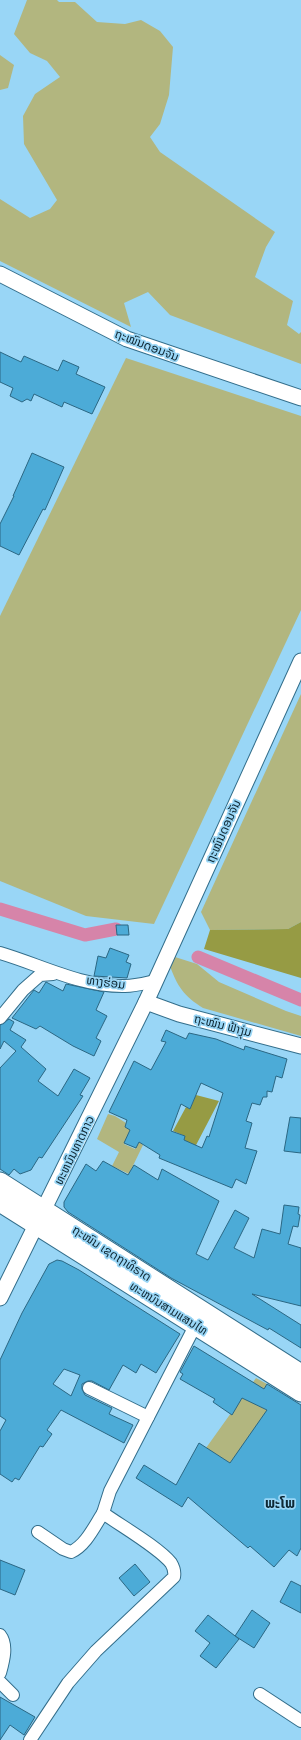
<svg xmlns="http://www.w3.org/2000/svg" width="301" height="1740" font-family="Quicksand,'Noto Sans Lao',sans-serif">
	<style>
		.green { fill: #b2b67f }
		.forest { fill: #969b44 }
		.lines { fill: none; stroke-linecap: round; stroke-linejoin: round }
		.canal { stroke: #d684a9; stroke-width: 13 }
		.building { fill: #4cabd7; stroke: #2b6783; fill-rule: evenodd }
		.minor-casing { stroke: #336e8b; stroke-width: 14 }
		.tertiary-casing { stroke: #336e8b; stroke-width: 17 }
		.primary-casing { stroke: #336e8b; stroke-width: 21 }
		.minor { stroke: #fff; stroke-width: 12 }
		.tertiary { stroke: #fff; stroke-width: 15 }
		.primary { stroke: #fff; stroke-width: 19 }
		.labels { text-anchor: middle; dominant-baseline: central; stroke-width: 3.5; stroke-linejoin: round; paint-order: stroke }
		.street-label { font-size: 12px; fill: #0e2733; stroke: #99d6f6 }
		.quarter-label { font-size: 14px; font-weight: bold; fill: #0e2733; stroke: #99d6f6 }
	</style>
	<rect width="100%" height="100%" fill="#99d6f6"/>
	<g class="green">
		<polygon points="27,0 57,0 59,2 75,2 97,22 125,24 141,20 160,31 173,47 169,95 160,124 150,137 160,152 275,232 266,247 255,277 293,301 287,325 299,334 301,332 301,364 170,315 148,292 124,303 131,327 0,261 0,199 30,218 50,209 57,200 24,144 23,116 35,94 60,77 47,61 30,53 14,34"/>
		<polygon points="0,55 14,65 8,88 0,90"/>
		<polygon points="126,358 301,416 301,610 154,924 86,916 0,881 0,616"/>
		<polygon points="301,694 301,922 288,929 210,930 201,912"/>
		<path d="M 175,957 L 197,964 L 219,982 L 286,1011 L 301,1016 L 301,1036 L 203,1008 C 184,996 177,986 170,966 Z"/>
		<polygon points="108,1114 115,1116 126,1123 125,1127 130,1130 124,1144 135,1149 139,1142 143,1145 129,1174 112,1166 119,1152 97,1139"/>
		<polygon points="256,1378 267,1384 255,1404 271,1412 230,1463 206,1448"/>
	</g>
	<g class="forest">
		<polygon points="301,922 301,978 204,949 210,930 288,929"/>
		<polygon points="196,1095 219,1101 194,1149 184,1140 185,1136 173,1131 186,1107 190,1109"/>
	</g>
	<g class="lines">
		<g class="canal">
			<polyline points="0,909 85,935 116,929"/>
			<polyline points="198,957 301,1000"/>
		</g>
	</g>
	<g class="building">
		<polygon points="0,352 21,362 24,356 58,371 63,360 79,367 76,374 105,387 92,414 64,402 62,407 34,394 31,401 27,399 22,402 10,396 13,388 0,382"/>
		<polygon points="32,453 64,467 45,510 43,509 19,555 0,546 0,524 14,496 13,496"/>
		<polygon points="116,925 128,925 129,935 117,935"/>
		<polygon points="110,948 129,955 126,962 131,964 127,978 94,976 98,956 106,958"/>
		<polygon points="46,982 63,991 66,984 104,992 96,1010 107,1016 96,1038 101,1041 94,1056 73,1046 40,1026 36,1029 12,1018 34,990 39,993"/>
		<polygon points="9,1019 14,1022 10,1030 26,1040 21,1047 46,1069 38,1081 58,1096 74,1069 90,1078 80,1095 83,1096 42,1158 39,1157 31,1170 20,1174 14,1169 9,1175 0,1169 0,1068 16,1051 4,1041 0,1049 0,1025"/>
		<path d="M 166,1030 L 186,1039 L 189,1033 L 216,1039 L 244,1050 L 245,1046 L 287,1059 L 282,1078 L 276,1076 L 272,1092 L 267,1091 L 267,1097 L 263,1097 L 260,1105 L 252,1103 L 246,1121 L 252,1123 L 245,1148 L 257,1151 L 246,1184 L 236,1179 L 232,1188 L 159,1158 L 160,1155 L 139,1142 L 136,1148 L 124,1143 L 130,1130 L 125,1127 L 127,1120 L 109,1112 L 134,1061 L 151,1070 L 166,1042 L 161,1041 ZM 201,1083 L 223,1093 L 209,1137 L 207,1136 L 202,1148 L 184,1140 L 185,1136 L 171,1131 L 181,1104 L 190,1109 Z"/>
		<polygon points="290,1117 301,1118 301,1153 284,1151"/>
		<polygon points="103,1161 128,1175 134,1165 158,1180 162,1169 219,1201 196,1254 208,1260 235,1210 249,1218 234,1248 254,1258 262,1229 280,1234 284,1205 299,1207 298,1214 300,1215 298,1227 293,1226 288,1244 301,1248 301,1306 252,1294 301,1325 301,1348 269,1328 268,1330 171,1278 68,1212 64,1207 64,1202 86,1164 96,1171"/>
		<path d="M 57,1260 L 62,1261 L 79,1270 L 180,1334 L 156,1373 L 141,1364 L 136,1373 L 123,1365 L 109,1390 L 92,1381 L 88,1381 L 82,1384 L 82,1389 L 85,1395 L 112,1408 L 109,1414 L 133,1425 L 124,1443 L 61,1410 L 47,1430 L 52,1434 L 43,1447 L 40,1446 L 19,1480 L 15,1478 L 12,1482 L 0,1474 L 0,1431 L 6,1420 L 0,1416 L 0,1360 L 22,1313 L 49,1264 ZM 64,1369 L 80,1375 L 71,1396 L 53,1384 Z"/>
		<polygon points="194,1346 264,1389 267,1384 301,1405 301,1548 297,1556 289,1550 274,1567 250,1546 248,1548 188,1497 182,1507 136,1478 144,1465 176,1485 199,1443 230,1463 267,1410 242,1398 232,1415 213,1402 215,1399 180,1379 183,1374 180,1372"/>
		<polygon points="0,1560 25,1570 15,1595 0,1589"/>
		<polygon points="135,1564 150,1582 134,1596 119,1578"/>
		<polygon points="291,1581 301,1586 301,1613 280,1602"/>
		<polygon points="252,1610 270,1623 254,1648 235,1636"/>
		<polygon points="208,1615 239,1639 216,1668 200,1656 210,1643 195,1631"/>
		<polygon points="0,1697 35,1717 24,1735 10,1725 0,1740"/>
	</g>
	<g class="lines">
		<g class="minor-casing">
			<g id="minor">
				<path d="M 0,953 C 41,965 81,987 125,986 C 135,986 146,983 155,981"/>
				<polyline points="0,1018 23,990 40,975 53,974"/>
				<polyline points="89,1388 148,1417"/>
				<path d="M 38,1532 L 63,1549 L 71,1552 C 86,1545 94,1527 103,1513"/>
				<path d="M 0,1635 C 8,1645 3,1662 0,1673"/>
				<polyline points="0,1682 13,1695"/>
				<polyline points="260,1694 301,1721"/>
				<path d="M 30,1740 L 68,1683 L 96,1651 L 174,1577 C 175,1572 174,1568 171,1563 C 158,1547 121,1526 103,1513 L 110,1491 L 196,1324"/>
			</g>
		</g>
		<g class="tertiary-casing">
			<g id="tertiary">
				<polyline points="0,274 127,339 301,398"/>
				<polyline points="146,1002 179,1014 301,1046"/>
				<polyline points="0,1298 146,1002 301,661"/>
			</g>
		</g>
		<g class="primary-casing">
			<g id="primary">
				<polyline points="0,1182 301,1374"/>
				<polyline points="0,1202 301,1392"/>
			</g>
		</g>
		<use href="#minor" class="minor"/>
		<use href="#tertiary" class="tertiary"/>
		<use href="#primary" class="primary"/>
	</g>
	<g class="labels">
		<g class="street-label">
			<text transform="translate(147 345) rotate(21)">ຖະໝົນດອນຈັນ</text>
			<text transform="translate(223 831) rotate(-66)">ຖະໝົນດອນຈັນ</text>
			<text transform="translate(106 982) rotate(7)">ທາງຮ່ອມ</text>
			<text transform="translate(223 1025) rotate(14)">ຖະໝົນ ຟ້າງຸ່ມ</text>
			<text transform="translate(74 1150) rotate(-64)">ທະຫນົນທາດກາວ</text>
			<text transform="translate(112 1253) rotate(33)">ຖະໜົນ ເຊດຖາທິຣາດ</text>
			<text transform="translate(169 1308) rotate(32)">ທະຫນົນສາມແສນໄທ</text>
		</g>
		<g class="quarter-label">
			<text x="280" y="1503">ພະໂພ</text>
		</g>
	</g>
</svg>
